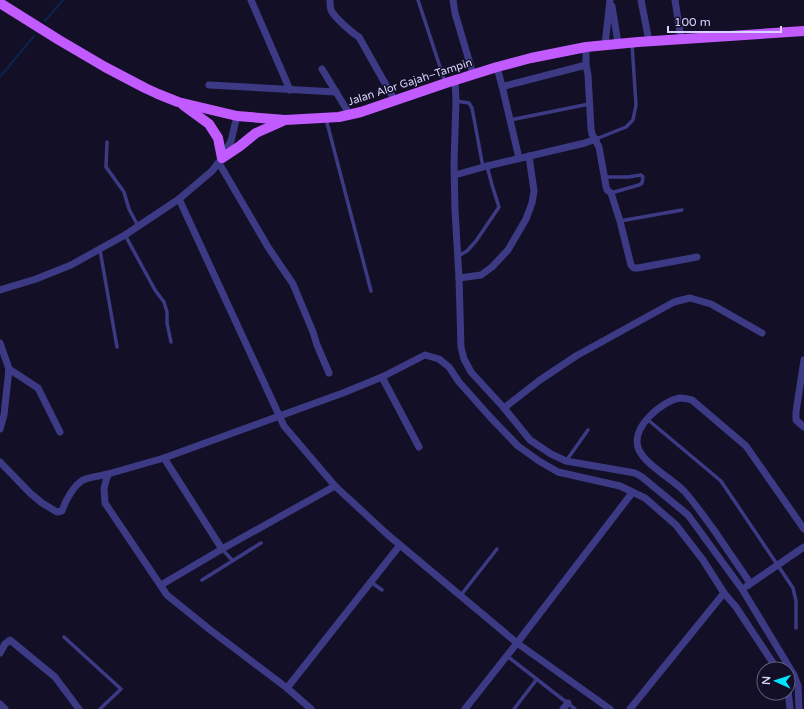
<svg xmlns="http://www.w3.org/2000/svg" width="804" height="709" font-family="'Varela Round',sans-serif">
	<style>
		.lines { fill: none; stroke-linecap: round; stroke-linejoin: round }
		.stream { stroke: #0c2248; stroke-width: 2.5 }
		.service { stroke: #3d3a85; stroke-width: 3.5 }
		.minor { stroke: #3d3a85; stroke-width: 7 }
		.primary { stroke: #c25bff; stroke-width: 10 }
		.labels { text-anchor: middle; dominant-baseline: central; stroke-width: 3; stroke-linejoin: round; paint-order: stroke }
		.street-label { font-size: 11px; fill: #d9d4ff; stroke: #130f26 }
	</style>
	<rect width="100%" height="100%" fill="#130f26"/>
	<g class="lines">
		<g class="stream">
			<polyline points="45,21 63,0"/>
			<polyline points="0,77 34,36"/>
		</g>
		<g class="service">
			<polyline points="418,0 445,82"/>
			<polyline points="456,101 469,103 472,108 483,167"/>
			<polyline points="326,119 371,291"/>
			<polyline points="510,120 589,104"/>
			<polyline points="596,139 626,127 633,120 636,105 632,44"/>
			<polyline points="107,142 106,167 124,192 129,209 138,226"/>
			<polyline points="605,177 628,177 641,175 643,177 642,183 639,185 611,193"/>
			<polyline points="620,221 682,210"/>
			<polyline points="125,235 155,290 164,302 167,312 167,323 171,342"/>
			<polyline points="100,250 117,347"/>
			<polyline points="458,256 467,251 476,241 499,207 492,185 487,166"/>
			<polyline points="647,419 721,481 793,588 796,601 796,628"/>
			<polyline points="566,461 588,430"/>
			<polyline points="222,549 232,560"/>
			<polyline points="202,580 261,543"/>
			<polyline points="371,582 382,590"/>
			<polyline points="461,595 497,549"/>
			<polyline points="64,637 121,689 100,709"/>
			<polyline points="507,656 575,709"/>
			<polyline points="514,709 537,679"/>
		</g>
		<g class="minor">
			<polyline points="251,0 290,90"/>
			<path d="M 330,0 C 330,3 330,7 331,10 C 334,17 352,33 359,37 L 395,101"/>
			<polyline points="453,0 455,13 473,74"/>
			<polyline points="641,0 649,41"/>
			<polyline points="675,0 681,39"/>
			<polyline points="612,6 618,43"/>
			<polyline points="605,45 610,0"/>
			<polyline points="586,65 588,75 591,129 592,134 599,147 606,186 607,190 611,193 620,221 631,265 634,268 638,268 697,257"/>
			<polyline points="497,67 502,86 505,86 586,65 586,47"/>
			<polyline points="322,69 350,115"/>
			<polyline points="455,80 456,101 454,163 455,210 459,278 461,347 464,359 471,372 504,408 530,440 551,454 566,461 635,473 642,477 688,515 742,589 794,675 798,686 799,709"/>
			<polyline points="209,85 336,92"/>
			<polyline points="502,86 519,158"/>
			<polyline points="219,163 268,247 293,284 313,332 317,345 329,373"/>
			<polyline points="455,175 487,166 585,143 596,139"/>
			<polyline points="179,199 284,426 335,486 388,535 517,643 610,709"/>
			<polyline points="459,278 481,275 492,267 508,250 526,219 532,203 534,191 529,156"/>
			<polyline points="0,290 36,279 71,265 125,235 179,199 212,171 222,158 231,141 237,116"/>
			<polyline points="0,343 9,369 4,415 0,429"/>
			<polyline points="804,360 796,412 796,420 804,427"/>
			<polyline points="9,369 38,388 60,432"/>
			<polyline points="382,377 419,447"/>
			<polyline points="504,408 540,380 576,356 674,302 690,298 711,304 762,333"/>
			<polyline points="164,458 222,549"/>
			<path d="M 0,462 L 30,493 L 42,503 L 57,512 L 62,511 C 65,501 74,485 83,480 C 90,477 100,476 108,474"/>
			<path d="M 750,583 C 738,565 726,548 714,530 C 704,517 695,503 684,491 C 672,479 646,465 639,450 C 629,429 661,401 680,398 C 684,398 688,399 692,400 L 746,446 L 804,529"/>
			<polyline points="161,585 222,549 335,486"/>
			<polyline points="747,586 804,547"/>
			<polyline points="0,653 5,644 10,640 55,677 79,709"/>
			<polyline points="287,688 400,545"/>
			<polyline points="788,689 790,709"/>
			<polyline points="0,704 5,709"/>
			<polyline points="311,709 287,688 209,629 167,595 105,503 104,488 108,474 164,458 343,393 382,377 425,355 439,359 449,367 459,382 491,418 518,446 539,461 558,472 620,486 645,498 676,525 703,560 724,593 736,607 777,669"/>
			<polyline points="465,709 517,643 632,493"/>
			<polyline points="563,709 568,703"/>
			<polyline points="630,709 724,593"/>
		</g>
		<g class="primary">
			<polyline points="0,3 59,40 105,67 145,88 158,94 178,102 237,116 285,120 339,117 361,112 446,83 497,67 531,58 586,47 638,42 804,31"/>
			<polyline points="183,105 209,124 218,138 222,158 240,146 256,133 283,121"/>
		</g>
	</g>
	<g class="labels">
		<g class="street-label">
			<text transform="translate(410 82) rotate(-18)">Jalan Alor Gajah–Tampin</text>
		</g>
	</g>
	<g transform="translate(776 681) rotate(273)"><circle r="19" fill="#130f26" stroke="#625e7d"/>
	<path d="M0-3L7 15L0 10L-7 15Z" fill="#00e5ff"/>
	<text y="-6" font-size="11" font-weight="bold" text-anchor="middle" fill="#d9d4ff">N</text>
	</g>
	<path d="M668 26v6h113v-6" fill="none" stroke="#d9d4ff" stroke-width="2"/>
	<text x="674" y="26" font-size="12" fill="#d9d4ff" stroke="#130f26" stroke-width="3" paint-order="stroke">100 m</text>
</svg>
